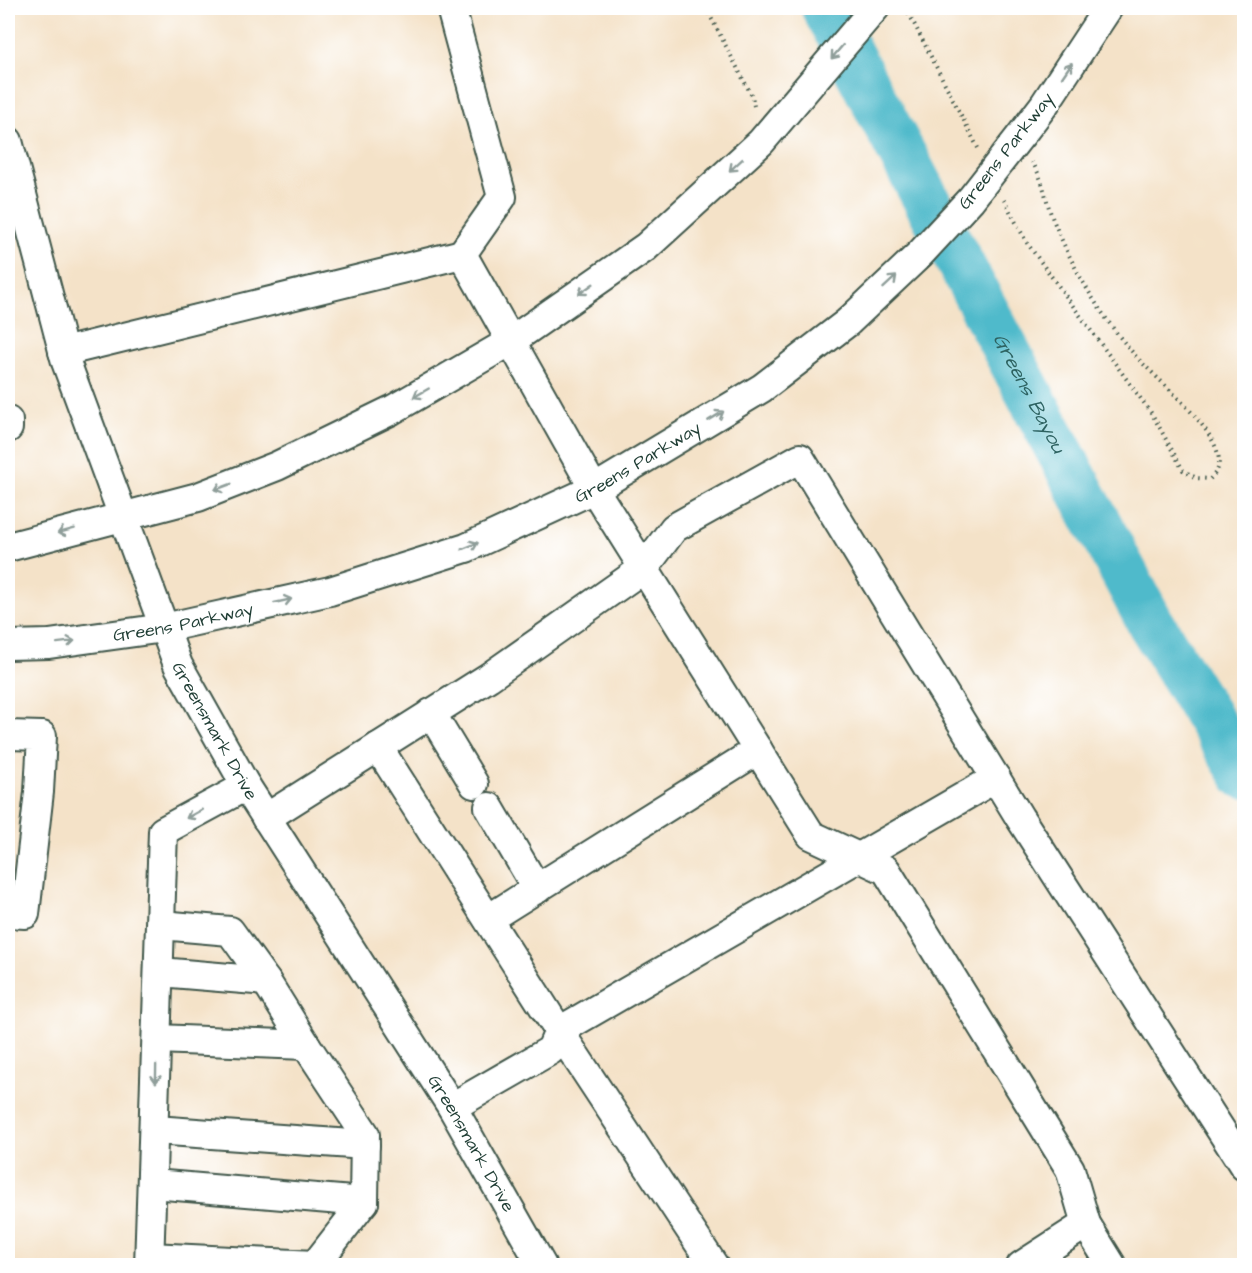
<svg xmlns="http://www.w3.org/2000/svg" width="1252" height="1273" font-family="'Architects Daughter',sans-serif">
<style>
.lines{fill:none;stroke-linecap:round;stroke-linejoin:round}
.river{stroke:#4fbacb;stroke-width:48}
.minor-casing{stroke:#3f564a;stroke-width:32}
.path{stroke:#3f564a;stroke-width:4;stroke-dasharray:1.5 4.5;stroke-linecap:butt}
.minor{stroke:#fff;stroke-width:28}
.minor-bridge-casing{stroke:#3f564a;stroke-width:32;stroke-linecap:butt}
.minor-bridge{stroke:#fff;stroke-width:28}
.oneway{stroke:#8f9e9a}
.labels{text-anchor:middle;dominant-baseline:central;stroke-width:5;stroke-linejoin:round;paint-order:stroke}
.street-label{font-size:18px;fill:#1f3d34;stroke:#fff}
.water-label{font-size:20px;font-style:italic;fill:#2d6261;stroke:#fff}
</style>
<rect width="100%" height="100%" fill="#fff"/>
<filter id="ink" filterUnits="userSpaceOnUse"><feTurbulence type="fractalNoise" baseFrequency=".0167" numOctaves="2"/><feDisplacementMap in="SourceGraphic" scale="12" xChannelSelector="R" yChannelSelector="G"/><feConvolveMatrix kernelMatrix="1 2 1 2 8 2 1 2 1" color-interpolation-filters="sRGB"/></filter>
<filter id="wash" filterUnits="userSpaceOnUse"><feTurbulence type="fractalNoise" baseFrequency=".008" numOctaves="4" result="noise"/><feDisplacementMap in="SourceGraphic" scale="24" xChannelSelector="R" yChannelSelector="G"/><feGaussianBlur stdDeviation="1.35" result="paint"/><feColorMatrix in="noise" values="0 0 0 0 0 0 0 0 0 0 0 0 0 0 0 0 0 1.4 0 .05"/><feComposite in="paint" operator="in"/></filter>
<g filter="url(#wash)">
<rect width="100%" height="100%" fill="#f4e2c8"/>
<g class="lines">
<!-- river -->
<path class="river" id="s1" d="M825 8 1150 622 1244 775"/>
</g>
</g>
<g filter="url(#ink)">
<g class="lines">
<defs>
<g id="minor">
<path d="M451 8 502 197 462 254 594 489 811 835 886 870 1070 1169 1086 1224"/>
<path d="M1021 135 1044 105 1108 8"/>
<path id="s2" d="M8 141 66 362 178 665 246 786 452 1107 542 1266"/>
<path d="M63 352 462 254"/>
<path d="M8 421V428"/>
<path d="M8 547 198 497 277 466 392 410 511 341 646 247 761 142 875 8"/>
<path id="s3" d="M8 645 49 644 164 628 330 591 466 548 594 489 762 388 848 322"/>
<path d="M431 713 474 784"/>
<path d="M8 735 42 736 39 792 25 914 8 913"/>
<path d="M378 747 559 1031 551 1050 452 1107"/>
<path d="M489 807 537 889"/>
<path d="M266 818 489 677 644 568 674 528 800 458 1020 818 1244 1166"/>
<path d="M488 919 758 750"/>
<path d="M160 972 266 981"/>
<path d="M157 1039 306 1045"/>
<path d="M155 1130 365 1145"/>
<path d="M153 1184 364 1202"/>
<path d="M150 1257 315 1265 364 1202 365 1134 306 1045 266 981 230 931 161 925"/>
<path d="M149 1266 163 831 246 786"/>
<path d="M714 1266 559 1031 996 778"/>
<path d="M1021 1266 1086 1224 1112 1266"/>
</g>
</defs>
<!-- minor casing -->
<use href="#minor" class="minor-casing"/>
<!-- path -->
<g class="path">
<path d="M706 8 752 96 754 106"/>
<path d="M906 8 978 148"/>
<path d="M1004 200 1027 243 1152 414 1183 470 1196 478 1210 479C1213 476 1217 471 1218 468 1228 435 1154 378 1134 354 1099 314 1074 270 1054 222 1045 201 1045 182 1032 162"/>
</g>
<!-- minor -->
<use href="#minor" class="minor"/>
<defs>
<path id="minor-bridge" d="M848 322 920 254 971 199 1021 135"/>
</defs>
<!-- minor-bridge casing -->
<use href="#minor-bridge" class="minor-bridge-casing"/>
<!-- minor-bridge -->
<use href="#minor-bridge" class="minor-bridge"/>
</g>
<!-- one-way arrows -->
<defs><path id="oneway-shaft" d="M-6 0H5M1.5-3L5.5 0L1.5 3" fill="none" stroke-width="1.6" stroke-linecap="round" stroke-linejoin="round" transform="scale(1.5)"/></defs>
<g class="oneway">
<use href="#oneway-shaft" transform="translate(837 52) rotate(130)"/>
<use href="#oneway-shaft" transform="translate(1067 70) rotate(-56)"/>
<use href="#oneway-shaft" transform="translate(736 165) rotate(138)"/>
<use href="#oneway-shaft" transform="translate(890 282) rotate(-43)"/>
<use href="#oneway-shaft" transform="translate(586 289) rotate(145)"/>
<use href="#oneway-shaft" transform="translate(421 393) rotate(150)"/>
<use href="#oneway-shaft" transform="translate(716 416) rotate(-31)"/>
<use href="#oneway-shaft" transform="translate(223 487) rotate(159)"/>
<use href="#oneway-shaft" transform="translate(66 531) rotate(165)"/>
<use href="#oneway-shaft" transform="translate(470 546) rotate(-22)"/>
<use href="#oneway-shaft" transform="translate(283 601) rotate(-13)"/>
<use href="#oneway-shaft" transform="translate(66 642) rotate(-7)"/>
<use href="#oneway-shaft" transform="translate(194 814) rotate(151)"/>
<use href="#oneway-shaft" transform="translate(156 1074) rotate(91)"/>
</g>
</g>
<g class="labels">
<!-- street labels -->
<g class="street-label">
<text transform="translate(1006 151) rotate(-52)">Greens Parkway</text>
<text stroke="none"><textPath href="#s3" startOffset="662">Greens Parkway</textPath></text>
<text stroke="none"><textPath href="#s3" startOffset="177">Greens Parkway</textPath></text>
<text stroke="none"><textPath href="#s2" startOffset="627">Greensmark Drive</textPath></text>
<text stroke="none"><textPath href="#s2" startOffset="1113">Greensmark Drive</textPath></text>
</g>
<!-- water labels -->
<g class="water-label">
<text stroke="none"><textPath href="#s1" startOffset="436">Greens Bayou</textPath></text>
</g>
</g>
<!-- margin -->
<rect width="1252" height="1273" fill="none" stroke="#fff" stroke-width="30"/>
</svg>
